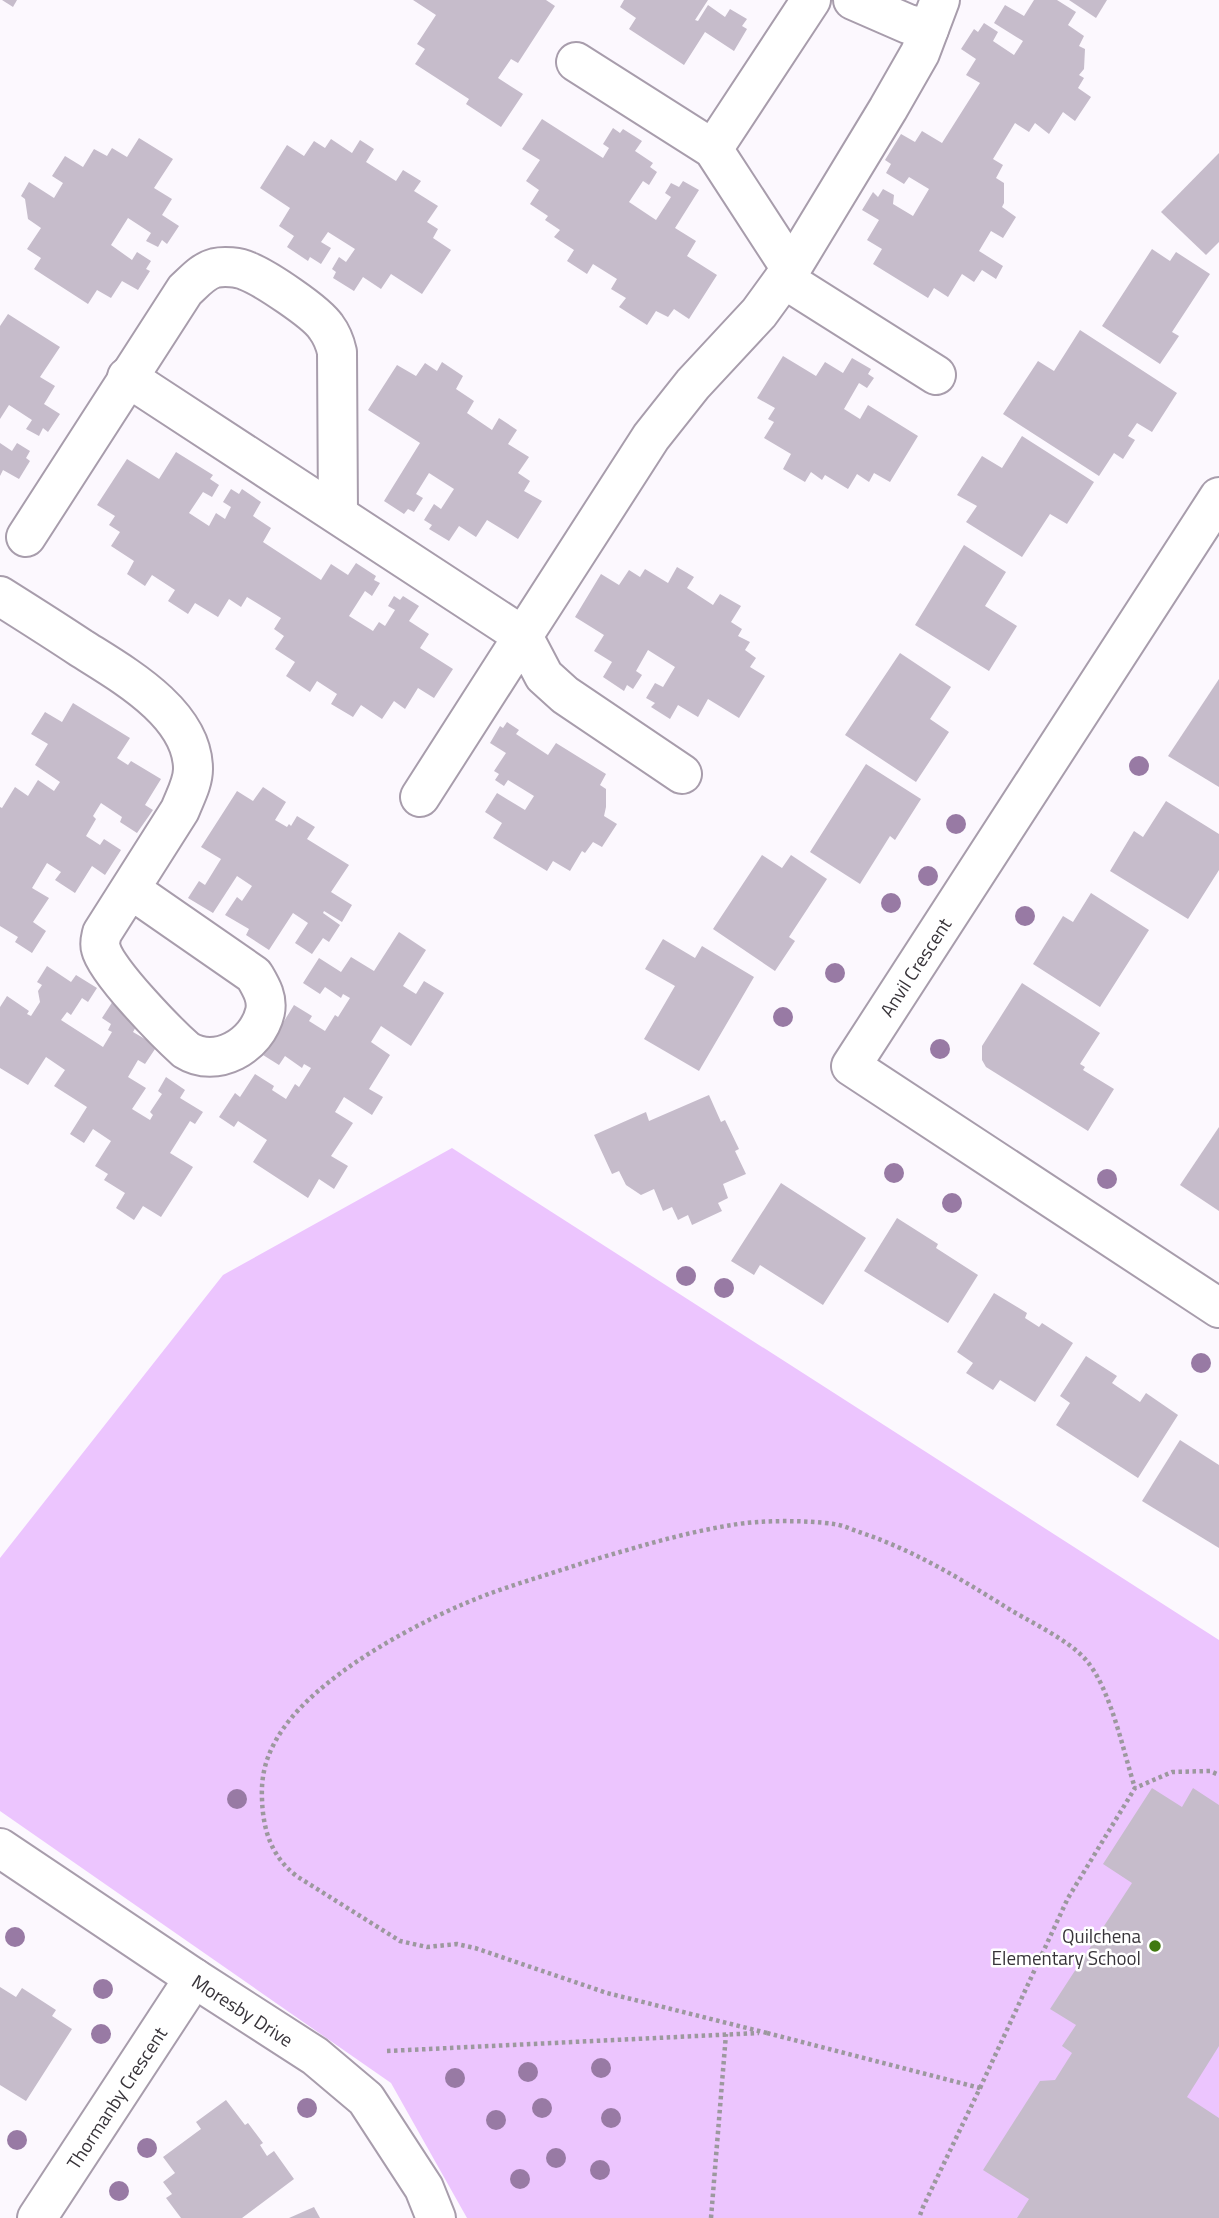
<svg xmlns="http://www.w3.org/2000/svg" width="1219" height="2218" font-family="'Titillium Web',sans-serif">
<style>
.green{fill:#ecc5fe}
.building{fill:#c6bccb}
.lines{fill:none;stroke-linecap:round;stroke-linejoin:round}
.minor-casing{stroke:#a89dac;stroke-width:42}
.path{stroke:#9c989e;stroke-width:4.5;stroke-dasharray:3.5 3.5;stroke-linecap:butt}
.minor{stroke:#fff;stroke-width:38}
.tree{fill:#987aa4}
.poi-dot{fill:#40790f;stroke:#fff;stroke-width:2.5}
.labels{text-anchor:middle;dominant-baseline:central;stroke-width:5;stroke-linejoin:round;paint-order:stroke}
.street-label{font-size:19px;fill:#38343a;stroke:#fff}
.poi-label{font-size:19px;fill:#38343a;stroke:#fff;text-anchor:end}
</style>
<rect width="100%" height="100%" fill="#fcf8fe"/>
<!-- green -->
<path class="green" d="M452 1148 1219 1640V2218H467L391 2083 0 1811V1558L223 1275Z"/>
<!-- building -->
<g class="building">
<path d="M2 0H17L13 7Z"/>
<path d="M413 0H546L555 6 518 63 511 59 498 78 523 94 501 127 466 104 469 99 415 64 425 49 417 44 436 15Z"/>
<path d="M624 0H708L695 20 698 21 708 5 725 17 730 9 747 19 742 26 747 29 734 51 705 32 684 65 629 29 636 18 620 7Z"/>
<path d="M1034 0H1057L1076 12 1068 25 1084 36 1079 46 1085 49 1084 69 1079 75 1084 78 1078 88 1091 97 1075 121 1063 112 1049 134 1035 123 1029 132 1015 123 993 159 1003 165 996 178 1004 183V203L1002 207 1016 217 1003 238 991 231 979 251 1003 266 996 279 982 270 974 282 962 274 948 297 934 288 928 298 873 264 882 249 867 240 879 220 862 210 873 192 878 197 883 189 894 195 893 204 913 216 929 189 909 177 904 184 886 173 891 164 885 160 901 134 915 142 922 131 942 143 980 83 966 75 976 59 961 49 974 29 978 32 984 23 998 32 993 41 1014 55 1023 41 994 23 1005 5 1024 16Z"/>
<path d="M1069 0H1107L1096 18Z"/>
<path d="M542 119 603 158 609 148 603 144 613 128 620 133 623 129 642 141 635 151 653 163 650 167 657 172 649 185 643 181 629 202 656 220 671 197 665 193 671 183 679 187 683 181 699 190 675 228 696 241 687 256 717 275 689 319 674 309 668 317 656 311 647 325 619 307 626 298 611 289 617 279 593 264 587 274 567 261 574 250 554 237 560 230 545 220 548 216 530 204 539 190 526 181 540 160 522 149Z"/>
<path d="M139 138 173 159 154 188 172 199 162 215 179 226 167 244 162 240 158 247 146 241 151 233 128 218 111 245 132 260 137 252 151 261 146 269 150 271 138 290 122 281 111 298 97 290 88 304 34 269 41 258 27 249 41 228 28 219 25 199 21 196 29 182 54 198 63 183 52 176 65 156 83 167 94 149 107 156 112 148 127 157Z"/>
<path d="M331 139 352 153 360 140 374 149 366 162 396 181 403 170 421 181 414 191 438 206 427 222 438 229 433 238 451 250 422 294 391 274 381 289 363 277 354 291 333 278 336 272 332 269 339 257 346 262 355 249 328 232 321 242 331 248 321 264 310 257 308 261 287 247 294 236 279 226 290 208 260 188 287 145 304 156 314 141 325 148Z"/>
<path d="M1219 153V242L1206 255 1161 212Z"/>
<path d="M1152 249 1170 261 1176 252 1210 274 1172 332 1179 336 1160 364 1102 326Z"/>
<path d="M8 314 60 347 40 377 55 386 44 404 60 414 48 432 43 428 39 436 26 429 32 420 9 405 0 419V326Z"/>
<path d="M1080 330 1177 393 1152 432 1137 423 1128 436 1135 440 1123 459 1114 453 1099 476 1003 414 1038 361 1054 371Z"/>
<path d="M783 356 816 376 825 362 843 373 852 358 871 369 868 374 874 378 867 388 859 383 844 409 860 419 868 405 918 436 890 482 874 473 869 482 857 474 848 489 825 475 822 480 811 472 805 482 783 469 791 454 764 438 774 422 768 419 775 408 757 398Z"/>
<path d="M442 362 463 376 456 389 474 401 467 413 492 430 499 418 517 430 508 444 529 457 518 473 530 481 524 491 542 501 518 539 487 520 476 537 459 526 449 541 429 529 432 525 424 520 434 504 441 509 454 489 429 473 416 494 423 498 414 512 408 509 404 514 384 501 420 443 368 410 397 365 416 376 425 363 437 371Z"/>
<path d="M1022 436 1094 482 1067 524 1050 514 1022 557 966 522 977 506 957 495 982 456 1002 468Z"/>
<path d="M0 443 12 451 17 443 30 451 26 458 30 461 19 479 3 470 0 476Z"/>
<path d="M176 452 213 475 210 479 219 485 212 497 203 492 189 513 209 526 216 513 225 519 231 507 223 502 231 489 239 494 242 489 261 502 253 516 271 528 263 542 321 580 331 564 348 575 356 563 376 576 374 580 380 583 372 596 365 591 349 616 373 631 379 622 385 626 395 610 388 606 394 596 400 600 403 596 419 606 409 621 429 634 420 648 453 669 434 698 418 688 405 709 394 701 382 719 361 705 353 717 331 704 337 694 317 681 310 692 286 676 295 662 275 649 284 636 274 629 281 618 247 597 241 607 229 599 218 617 195 603 188 614 168 601 175 590 152 575 145 586 127 574 134 561 111 546 120 532 109 525 115 516 97 505 127 459 159 479Z"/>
<path d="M964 545 1006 572 985 606 1017 626 989 671 915 625Z"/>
<path d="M677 567 694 577 687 588 713 605 720 594 741 606 731 622 742 629 738 636 750 642 745 650 756 658 750 667 765 676 739 718 708 699 698 717 678 705 670 719 651 707 655 703 646 698 655 683 663 687 675 667 648 650 636 671 642 675 633 689 627 685 624 691 603 677 612 662 594 651 604 635 575 617 601 574 619 585 629 570 640 577 645 569 668 583Z"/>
<path d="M900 653 951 687 930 719 949 732 916 782 845 735Z"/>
<path d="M1219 679V787L1168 756Z"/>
<path d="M73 703 130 738 117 758 128 765 131 761 161 779 145 805 153 810 137 833 120 822 122 817 101 803 93 816 96 819 86 836 100 845 104 839 121 850 105 875 92 866 75 893 55 880 61 872 47 863 32 888 49 898 33 922 46 931 32 953 15 942 18 937 0 926V807L2 808 15 787 28 796 38 780 54 791 60 782 35 765 48 744 31 734 45 712 62 722Z"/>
<path d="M507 722 519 730 516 734 548 755 556 743 606 774 600 785 606 789V807L604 816 617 824 602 847 593 842 585 853 582 851 570 871 553 861 547 871 493 838 502 823 485 812 497 793 525 810 534 796 508 780 504 786 495 780 499 774 494 771 506 753 490 743 500 726 503 728Z"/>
<path d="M866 764 921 799 895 840 890 836 860 884 810 852Z"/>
<path d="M263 787 286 802 275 820 287 827 289 824 291 826 297 816 315 827 307 839 349 865 331 892 352 905 342 922 324 911 323 913 340 925 329 942 323 938 312 954 295 943 308 923 293 913 269 950 246 935 249 929 225 915 237 897 242 901 252 886 237 876 213 913 188 898 199 881 205 885 221 859 201 847 237 791 253 801Z"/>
<path d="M1166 801 1219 834V870L1188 919 1110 871 1134 831 1143 837Z"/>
<path d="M762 855 782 868 791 855 827 879 789 937 795 941 775 971 713 929Z"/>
<path d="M1091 893 1149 930 1100 1007 1033 964 1063 916 1073 922Z"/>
<path d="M399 932 426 950 403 986 416 994 424 981 444 993 411 1046 381 1026 371 1042 390 1055 369 1089 383 1097 372 1115 344 1097 335 1112 353 1123 331 1156 348 1166 334 1189 319 1179 308 1198 253 1162 267 1140 238 1121 234 1127 219 1117 235 1093 240 1097 255 1074 274 1086 272 1090 286 1099 295 1084 299 1087 311 1068 304 1064 302 1068 285 1056 279 1065 263 1055 294 1005 312 1016 309 1021 325 1031 335 1015 338 1017 350 998 343 994 341 998 325 987 320 994 303 983 319 958 341 972 351 957 374 971Z"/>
<path d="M663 939 695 958 702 946 754 977 699 1071 644 1039 675 986 645 969Z"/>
<path d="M47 966 71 982 76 975 97 988 88 1002 82 998 71 1015 67 1012 61 1020 103 1047 112 1032 108 1030 111 1024 102 1018 113 1001 141 1018 133 1032 157 1046 145 1064 138 1060 128 1077 146 1088 132 1109 150 1120 153 1115 150 1112 162 1094 158 1091 166 1077 185 1090 180 1098 203 1112 195 1124 190 1121 170 1153 193 1167 161 1217 143 1206 134 1220 116 1208 125 1193 104 1180 108 1174 95 1166 111 1141 93 1129 84 1143 70 1134 87 1107 54 1086 65 1070 46 1057 28 1085 0 1068V1007L7 996 29 1011 27 1014 31 1016 40 1002 38 991 42 985 37 982Z"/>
<path d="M1022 983 1100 1033 1080 1064 1085 1067 1083 1070 1114 1089 1088 1131 986 1067 982 1060V1046Z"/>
<path d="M709 1095 721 1122 725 1120 739 1149 735 1151 746 1174 723 1184 728 1198 718 1203 722 1211 692 1225 688 1215 678 1220 672 1207 663 1211 654 1189 641 1195 626 1185 619 1171 612 1174 594 1135 646 1112 649 1121Z"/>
<path d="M1219 1127V1211L1180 1185Z"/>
<path d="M781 1183 866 1238 823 1305 760 1265 754 1275 731 1261Z"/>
<path d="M897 1218 938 1244 936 1248 978 1275 948 1323 864 1271Z"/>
<path d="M994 1293 1027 1313 1025 1318 1039 1327 1042 1323 1073 1343 1035 1402 1000 1380 993 1390 966 1373 973 1363 957 1352Z"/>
<path d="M1086 1356 1117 1376 1112 1383 1140 1402 1146 1393 1178 1415 1138 1478 1056 1425 1070 1403 1060 1396Z"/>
<path d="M1180 1440 1219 1465V1548L1142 1501Z"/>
<path d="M1152 1788 1182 1807 1193 1788 1219 1805V2046L1187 2097 1219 2118V2218H1017L1029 2199 983 2170 1040 2081 1055 2080 1072 2053 1062 2046 1076 2025 1050 2009 1132 1883 1103 1864Z"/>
<path d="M0 1987 16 1997 22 1988 56 2010 52 2016 72 2029 26 2101 0 2085Z"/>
<path d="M226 2100 245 2125 248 2123 263 2143 260 2145 267 2156 274 2151 294 2179 242 2218H181L166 2198 172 2194 163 2182 175 2173 163 2157 201 2129 196 2122Z"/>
<path d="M314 2207 320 2218H289Z"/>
</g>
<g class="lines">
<defs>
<g id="minor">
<path d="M853 0 908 24 929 29"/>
<path d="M576 62 713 149 791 269"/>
<path d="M713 149 811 0"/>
<path d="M784 279 936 375"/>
<path d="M127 377 523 636 651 437 693 384 759 313 791 269 888 109 920 53 940 0"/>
<path d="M1219 497 851 1066 1219 1308"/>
<path d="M26 537 185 290C194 282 203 271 215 268 224 266 239 267 247 271 265 278 316 312 326 327 332 335 335 343 337 352L338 514"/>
<path d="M0 596C27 613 54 630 81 648 122 674 193 713 193 769 193 783 185 797 180 810L102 933C101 938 99 943 101 949 106 971 167 1033 186 1050 216 1069 257 1046 265 1012 268 998 261 987 254 975L130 889"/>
<path d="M420 797 523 636 544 676 565 695 682 774"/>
<path id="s1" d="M0 1848 194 1978 315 2056 366 2099 424 2188 436 2218"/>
<path id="s2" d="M37 2218 194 1978"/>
</g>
</defs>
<!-- minor casing -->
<use href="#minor" class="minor-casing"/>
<!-- path -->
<g class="path">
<path d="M767 2033 607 1993 475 1948 457 1944 427 1947 400 1941 298 1877C272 1858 263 1831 262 1799 261 1778 265 1760 275 1742 309 1677 427 1616 494 1592 525 1581 556 1572 586 1562 634 1548 682 1533 732 1525 759 1520 806 1520 834 1524 843 1525 853 1530 862 1533 912 1550 956 1576 1001 1604 1025 1620 1067 1638 1086 1660 1111 1689 1123 1751 1135 1788"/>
<path d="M767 2033 980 2088 923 2207 919 2218"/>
<path d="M387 2051 759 2033"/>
<path d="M980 2088 1068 1898 1135 1788 1172 1772 1210 1771 1219 1775"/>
<path d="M711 2218 726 2034"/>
</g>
<!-- minor -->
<use href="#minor" class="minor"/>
</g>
<!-- trees -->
<g class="tree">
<circle cx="1139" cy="766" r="10"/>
<circle cx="956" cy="824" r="10"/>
<circle cx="928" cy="876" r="10"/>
<circle cx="891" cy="903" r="10"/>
<circle cx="1025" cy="916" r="10"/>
<circle cx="835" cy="973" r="10"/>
<circle cx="783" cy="1017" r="10"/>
<circle cx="940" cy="1049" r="10"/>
<circle cx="894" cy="1173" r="10"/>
<circle cx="1107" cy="1179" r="10"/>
<circle cx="952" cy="1203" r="10"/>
<circle cx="686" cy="1276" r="10"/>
<circle cx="724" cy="1288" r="10"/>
<circle cx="1201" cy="1363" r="10"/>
<circle cx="237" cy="1799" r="10"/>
<circle cx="15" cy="1937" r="10"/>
<circle cx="103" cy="1989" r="10"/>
<circle cx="101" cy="2034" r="10"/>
<circle cx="601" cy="2068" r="10"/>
<circle cx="528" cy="2072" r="10"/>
<circle cx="455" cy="2078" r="10"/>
<circle cx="307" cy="2108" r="10"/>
<circle cx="542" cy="2108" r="10"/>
<circle cx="611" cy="2118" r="10"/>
<circle cx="496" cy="2120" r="10"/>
<circle cx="17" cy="2140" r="10"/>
<circle cx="147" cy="2148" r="10"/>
<circle cx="556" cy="2158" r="10"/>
<circle cx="600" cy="2170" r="10"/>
<circle cx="520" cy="2179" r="10"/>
<circle cx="119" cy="2191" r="10"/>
</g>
<!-- markers -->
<circle class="poi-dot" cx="1155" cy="1946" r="7"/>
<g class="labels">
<!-- street labels -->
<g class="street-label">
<text transform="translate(915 967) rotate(-57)">Anvil Crescent</text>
<text stroke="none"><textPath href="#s1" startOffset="292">Moresby Drive</textPath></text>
<text stroke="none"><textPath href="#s2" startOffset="144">Thormanby Crescent</textPath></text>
</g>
<!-- poi labels -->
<g class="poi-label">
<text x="1141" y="1935">Quilchena<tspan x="1141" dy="22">Elementary School</tspan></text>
</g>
</g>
</svg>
